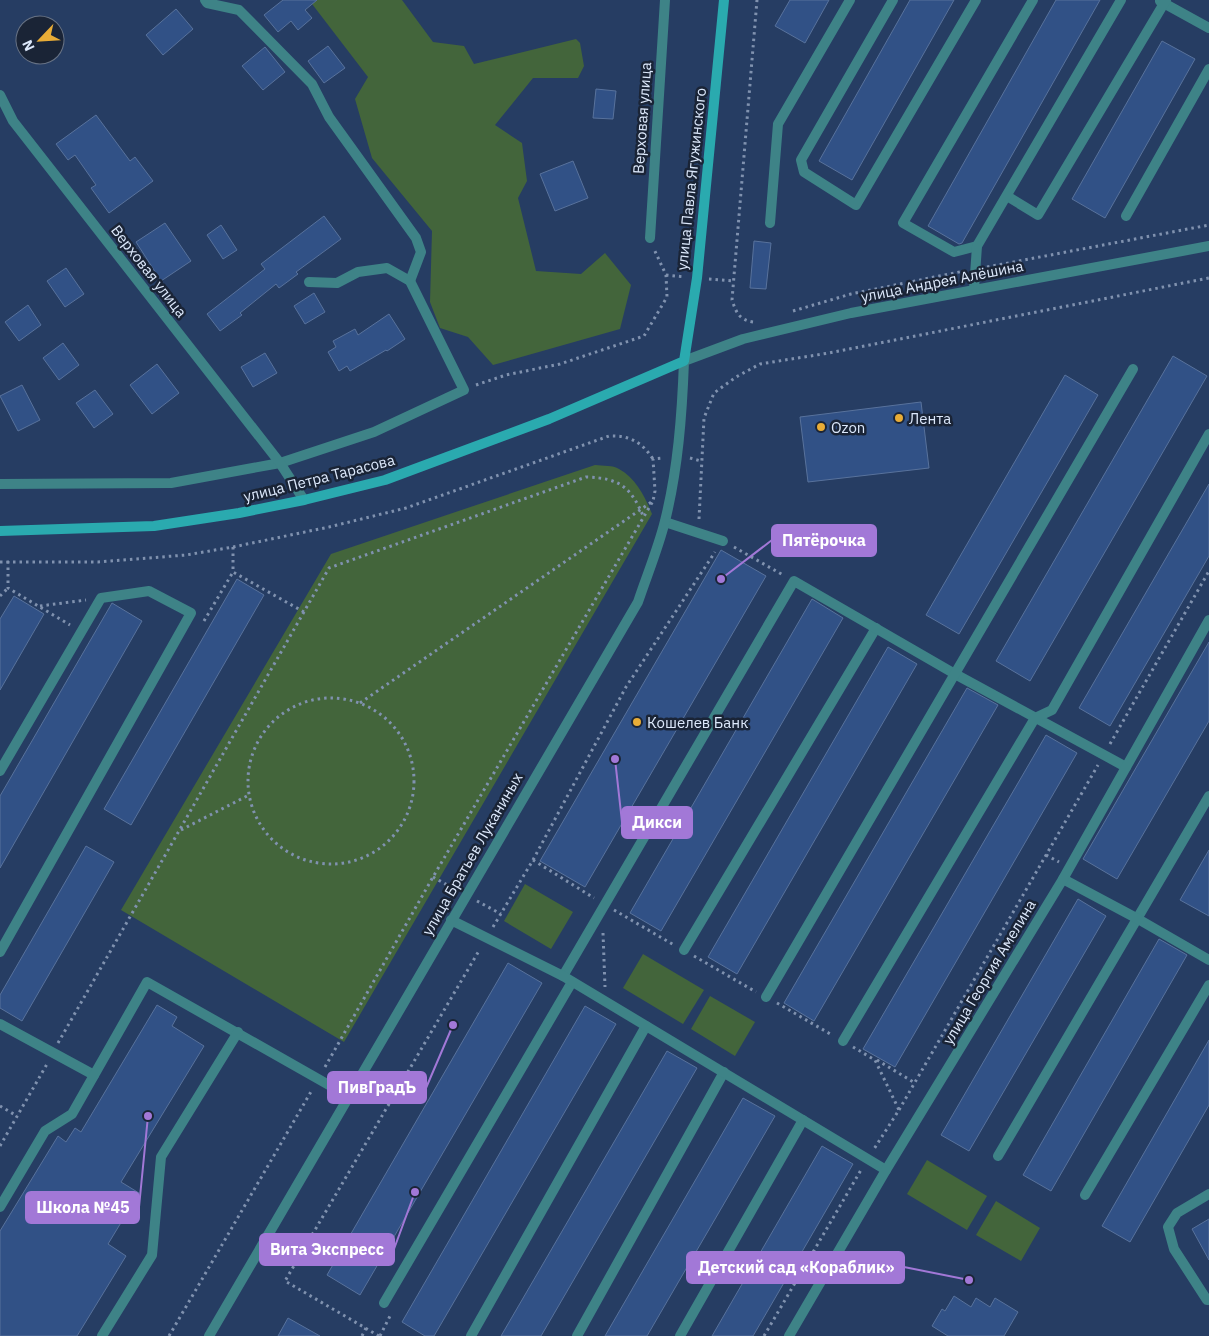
<svg xmlns="http://www.w3.org/2000/svg" width="1209" height="1336" font-family="'IBM Plex Sans',sans-serif">
<style>
.green{fill:#43653b}
.building{fill:#315186;stroke:#58729c}
.lines{fill:none;stroke-linecap:round;stroke-linejoin:round}
.path{stroke:#8092af;stroke-width:3;stroke-dasharray:2.5 4;stroke-linecap:butt}
.lane{stroke:#3e8387;stroke-width:10}
.street{stroke:#3e8387;stroke-width:10}
.secondary{stroke:#2aaaaf;stroke-width:10}
.poi-dot{fill:#e8ac37;stroke:#1a2436;stroke-width:2}
.labels{text-anchor:middle;dominant-baseline:central;stroke-width:5;stroke-linejoin:round;paint-order:stroke}
.street-label{font-size:15px;fill:#dde9fc;stroke:#1a2436}
.poi-label{font-size:15px;fill:#dde9fc;stroke:#1a2436;text-anchor:start}
.leader{fill:none;stroke:#a278d7;stroke-width:2}
.callout-dot{fill:#a278d7;stroke:#1a2436;stroke-width:2}
.callout{fill:#a278d7;stroke:#a278d7;stroke-width:2}
.callout-label{font-size:16px;text-anchor:middle;font-weight:bold;fill:#fff}
</style>
<rect width="100%" height="100%" fill="#263d63"/>
<!-- green -->
<g class="green">
<path d="M309 0H402L433 42 464 46 474 64 576 39 580 43 584 66 578 78H533L495 125 522 143 527 181 518 198 536 271 581 274 605 253 631 285 620 329 493 365 468 337 440 328 430 302 432 231 372 158 355 99 368 77Z"/>
<path d="M595 465C603 466 613 465 619 469 636 478 645 497 652 514L344 1042 121 910 331 554Z"/>
<path d="M525 884 573 912 551 949 504 921Z"/>
<path d="M643 954 704 990 683 1024 623 988Z"/>
<path d="M710 996 755 1022 735 1056 691 1029Z"/>
<path d="M927 1160 987 1196 967 1230 907 1194Z"/>
<path d="M996 1201 1040 1228 1021 1261 976 1235Z"/>
</g>
<!-- building -->
<g class="building">
<path d="M283 0H317L305 10 312 18 298 30 291 21 278 32 264 15Z"/>
<path d="M790 0H829L805 43 775 26Z"/>
<path d="M910 0H954L852 180 819 161Z"/>
<path d="M1056 0H1100L962 243 959 244 928 226Z"/>
<path d="M176 9 193 29 163 55 146 35Z"/>
<path d="M1162 41 1195 59 1105 218 1072 199Z"/>
<path d="M328 46 345 68 324 83 308 61Z"/>
<path d="M265 47 285 72 263 90 242 66Z"/>
<path d="M596 89 616 91 613 119 593 118Z"/>
<path d="M96 115 130 161 135 157 153 181 109 213 91 188 96 185 75 155 68 160 56 144Z"/>
<path d="M573 161 588 198 555 211 540 174Z"/>
<path d="M324 216 341 239 296 272 298 274 279 288 276 284 240 313 242 315 220 331 207 314 265 269 261 264Z"/>
<path d="M165 223 191 261 161 281 136 242Z"/>
<path d="M221 225 237 250 223 259 207 235Z"/>
<path d="M754 241 771 243 766 289 750 288Z"/>
<path d="M66 268 84 294 65 307 47 281Z"/>
<path d="M314 293 325 312 305 324 294 306Z"/>
<path d="M28 305 41 325 19 341 5 322Z"/>
<path d="M389 314 405 339 387 351 386 350 350 371 347 366 339 371 328 352 336 347 333 341 355 329 358 335Z"/>
<path d="M63 343 79 365 59 380 43 358Z"/>
<path d="M265 353 277 373 253 387 241 367Z"/>
<path d="M1173 356 1207 376 1030 681 996 661Z"/>
<path d="M157 364 179 393 152 414 130 385Z"/>
<path d="M1065 375 1098 395 959 634 926 615Z"/>
<path d="M22 385 40 420 18 431 0 396Z"/>
<path d="M95 390 113 414 94 428 76 403Z"/>
<path d="M921 402 929 468 808 482 800 417Z"/>
<path d="M1209 484V556L1110 726 1079 708Z"/>
<path d="M721 550 766 576 585 887 540 861Z"/>
<path d="M237 579 264 595 131 825 104 809Z"/>
<path d="M14 596 44 614 0 690V619Z"/>
<path d="M812 599 843 618 661 931 630 913Z"/>
<path d="M112 603 142 621 0 868V796Z"/>
<path d="M1209 642V721L1117 879 1083 859Z"/>
<path d="M888 647 917 664 737 974 708 957Z"/>
<path d="M967 688 998 705 814 1021 784 1003Z"/>
<path d="M1046 735 1077 753 895 1067 863 1049Z"/>
<path d="M86 846 114 862 22 1021 0 1008V995Z"/>
<path d="M1209 850V916L1180 900Z"/>
<path d="M1078 899 1106 916 969 1151 941 1135Z"/>
<path d="M1159 939 1187 955 1051 1191 1023 1175Z"/>
<path d="M508 963 542 983 360 1295 327 1275Z"/>
<path d="M157 1005 177 1017 172 1026 204 1046 121 1182 139 1193 108 1244 126 1256 77 1336H0V1231L58 1136 66 1142 75 1128 81 1132Z"/>
<path d="M585 1006 616 1024 434 1336H425L402 1322Z"/>
<path d="M1209 1040V1105L1130 1242 1102 1226Z"/>
<path d="M667 1051 697 1068 541 1336H501Z"/>
<path d="M743 1098 775 1116 647 1336H605Z"/>
<path d="M822 1146 853 1164 753 1336H712Z"/>
<path d="M1209 1219V1260L1192 1229Z"/>
<path d="M954 1296 971 1307 976 1298 990 1307 995 1298 1018 1312 1004 1336H948L932 1326 942 1309 945 1311Z"/>
<path d="M288 1318 320 1336H278Z"/>
</g>
<g class="lines">
<!-- path -->
<g class="path">
<path d="M987 267 1209 225"/>
<path d="M666 275 685 277"/>
<path d="M709 279 733 281"/>
<path d="M793 311 851 294 964 271"/>
<path d="M753 322C739 320 736 312 732 300L757 0"/>
<path d="M476 385 506 375 560 364 644 336 667 297 666 275 654 249"/>
<path d="M690 458 701 461"/>
<path d="M699 519 704 418 714 393 736 377 760 364 829 353 1209 278"/>
<path d="M233 547V572L304 612"/>
<path d="M734 547 783 575"/>
<path d="M8 561V588L70 625"/>
<path d="M0 562H98L186 555 233 547 329 527 406 508 609 436C629 435 642 442 653 459"/>
<path d="M0 596 8 588"/>
<path d="M40 606 86 600"/>
<path d="M204 621 233 572"/>
<circle cx="331" cy="781" r="83"/>
<path d="M360 703 653 501 655 491 653 459 664 458"/>
<path d="M1110 744 1209 571"/>
<path d="M181 830 249 795"/>
<path d="M1046 855 1059 862"/>
<path d="M533 860 594 898"/>
<path d="M433 877 456 890"/>
<path d="M477 901 501 914"/>
<path d="M614 910 674 945"/>
<path d="M493 927 533 860 626 687 715 552"/>
<path d="M603 933 605 987"/>
<path d="M694 956 756 992"/>
<path d="M777 1003 832 1035"/>
<path d="M58 1043 329 568 586 477C620 478 631 487 644 518"/>
<path d="M853 1047 875 1060 899 1110 874 1149"/>
<path d="M877 1060 915 1083"/>
<path d="M325 1067 433 877 653 501"/>
<path d="M0 1106 17 1116"/>
<path d="M899 1110 1098 765"/>
<path d="M0 1146 47 1064"/>
<path d="M169 1336 312 1090"/>
<path d="M362 1336 366 1328"/>
<path d="M379 1336 285 1281 480 949"/>
<path d="M380 1336 391 1314"/>
<path d="M764 1336 861 1170"/>
</g>
<!-- lane -->
<g class="lane">
<path d="M205 0 207 3 239 10 312 84 329 117 416 238 421 252 410 281"/>
<path d="M893 0 801 160 804 172 856 205 976 0"/>
<path d="M1160 1 1209 28"/>
<path d="M1007 196 1038 215 1166 0"/>
<path d="M1126 216 1209 69"/>
<path d="M770 223 778 124 850 0"/>
<path d="M977 246 954 252 903 223 1033 0"/>
<path d="M974 289 977 246 1121 0"/>
<path d="M0 484 171 483 280 463 374 432 464 390 410 281 387 268 358 272 337 283 309 282"/>
<path d="M665 522 723 541"/>
<path d="M0 771 101 598 149 591 191 613 0 952"/>
<path d="M684 950 876 628"/>
<path d="M563 976 794 581 955 674 1126 767"/>
<path d="M766 997 1133 369"/>
<path d="M0 1024 94 1075"/>
<path d="M843 1041 1035 718 1052 710 1209 434"/>
<path d="M998 1156 1209 796"/>
<path d="M1209 1194 1177 1213 1168 1227 1174 1249 1207 1300H1209"/>
<path d="M1085 1195 1209 985"/>
<path d="M0 1207 45 1131 72 1114 147 982 350 1097"/>
<path d="M384 1303 572 982"/>
<path d="M102 1336 152 1255 161 1157 238 1032"/>
<path d="M471 1336 646 1026"/>
<path d="M577 1336 724 1072"/>
<path d="M680 1336 803 1120"/>
</g>
<!-- street -->
<g class="street">
<path d="M0 95 13 121 280 463 304 500"/>
<path d="M650 238 665 0"/>
<path d="M1063 879 1138 919 1209 960"/>
<path d="M451 920 563 976 886 1170"/>
<path d="M209 1336 638 602C647 575 658 549 665 521 678 469 682 415 684 361L743 339 851 313 1209 246"/>
<path d="M789 1336 886 1170 1063 879 1209 620"/>
</g>
<!-- secondary -->
<path class="secondary" d="M0 531 154 526 239 513 304 500 385 480 549 419 684 361 697 278 724 0"/>
</g>
<!-- markers -->
<g class="poi-dot">
<circle cx="899" cy="418" r="5"/>
<circle cx="821" cy="427" r="5"/>
<circle cx="637" cy="722" r="5"/>
</g>
<g class="labels">
<!-- street labels -->
<g class="street-label">
<text transform="translate(642 118) rotate(-86)">Верховая улица</text>
<text transform="translate(691 179) rotate(-84)">улица Павла Ягужинского</text>
<text transform="translate(149 271) rotate(52)">Верховая улица</text>
<text transform="translate(942 281) rotate(-11)">улица Андрея Алёшина</text>
<text transform="translate(319 478) rotate(-14)">улица Петра Тарасова</text>
<text transform="translate(472 854) rotate(-60)">улица Братьев Луканиных</text>
<text transform="translate(989 972) rotate(-59)">улица Георгия Амелина</text>
</g>
<!-- poi labels -->
<g class="poi-label">
<text x="909" y="418">Лента</text>
<text x="831" y="427">Ozon</text>
<text x="647" y="722">Кошелев Банк</text>
</g>
</g>
<!-- callouts -->
<path class="leader" d="M721 579L772 540M615 759L622 822M453 1025L426 1088M148 1116L139 1207M415 1192L394 1249M969 1280L904 1267"/>
<g class="callout-dot">
<circle cx="721" cy="579" r="5"/>
<circle cx="615" cy="759" r="5"/>
<circle cx="453" cy="1025" r="5"/>
<circle cx="148" cy="1116" r="5"/>
<circle cx="415" cy="1192" r="5"/>
<circle cx="969" cy="1280" r="5"/>
</g>
<g class="callout">
<rect x="772" y="525" width="104" height="31" rx="5"/>
<rect x="622" y="807" width="70" height="31" rx="5"/>
<rect x="328" y="1072" width="98" height="31" rx="5"/>
<rect x="26" y="1192" width="113" height="31" rx="5"/>
<rect x="260" y="1234" width="134" height="31" rx="5"/>
<rect x="687" y="1252" width="217" height="31" rx="5"/>
</g>
<g class="callout-label">
<text x="824" y="546">Пятёрочка</text>
<text x="657" y="828">Дикси</text>
<text x="377" y="1093">ПивГрадЪ</text>
<text x="83" y="1213">Школа №45</text>
<text x="327" y="1255">Вита Экспресс</text>
<text x="796" y="1273">Детский сад «Кораблик»</text>
</g>
<!-- north arrow -->
<g transform="translate(40 40) rotate(245)"><circle r="24" fill="#1a2436" stroke="#687385"/>
<path d="M0-4L9 19L0 12L-9 19Z" fill="#e8ac37"/>
<text y="-8" font-size="14" font-weight="bold" text-anchor="middle" fill="#dde9fc">N</text>
</g>
</svg>
